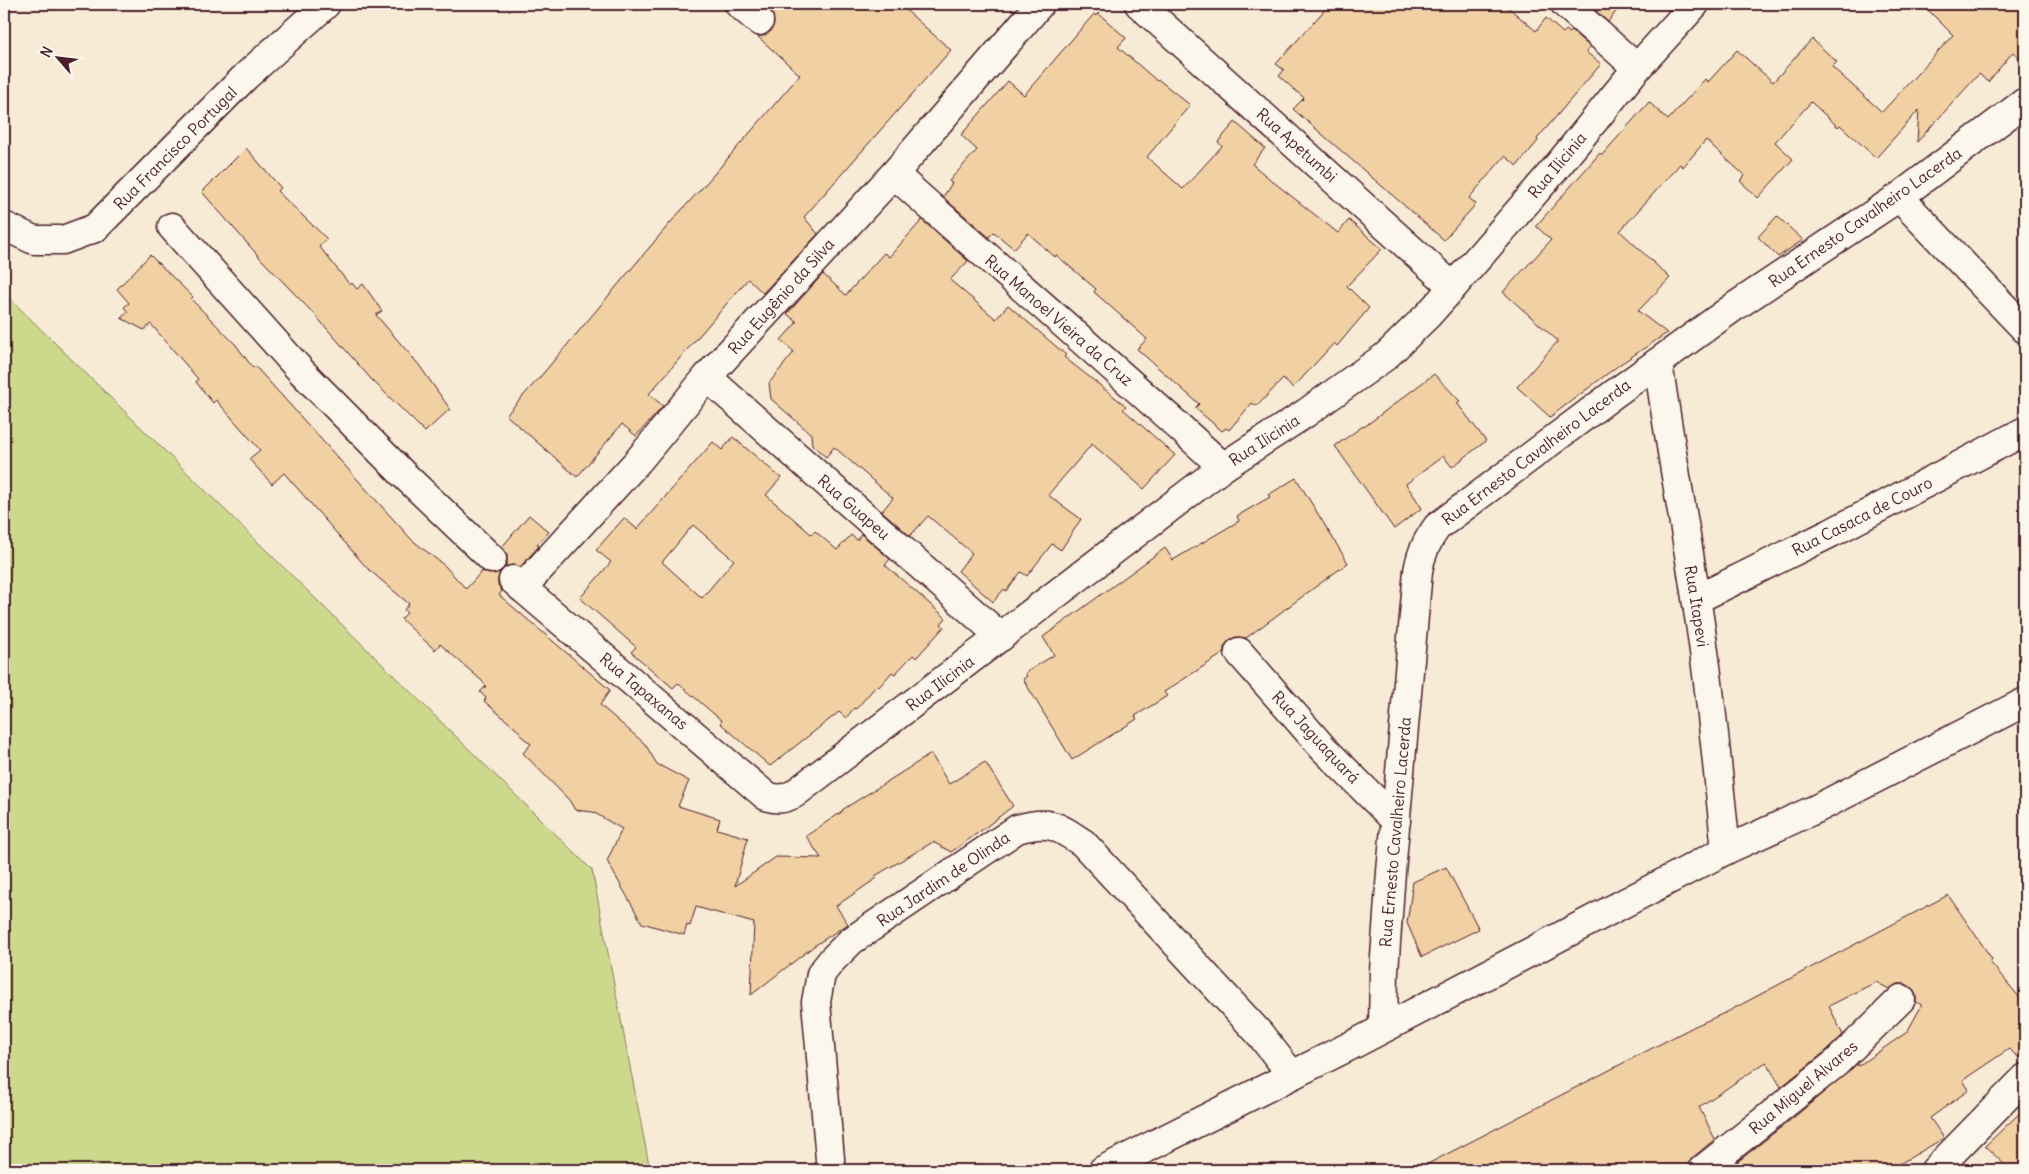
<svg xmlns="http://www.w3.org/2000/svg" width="2029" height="1174" font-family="Delius,sans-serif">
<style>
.green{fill:#ccd98d;stroke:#8b7c5c}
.building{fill:#f1d0a3;stroke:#4a1f2b;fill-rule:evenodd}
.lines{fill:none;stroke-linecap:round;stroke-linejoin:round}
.minor-casing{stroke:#4a1f2b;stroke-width:31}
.minor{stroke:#fbf7ec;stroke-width:28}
.labels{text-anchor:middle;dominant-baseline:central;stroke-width:4;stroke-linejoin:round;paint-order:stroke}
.street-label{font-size:16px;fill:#4a1f2b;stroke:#fbf7ec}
</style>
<rect width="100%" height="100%" fill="#f8ebd6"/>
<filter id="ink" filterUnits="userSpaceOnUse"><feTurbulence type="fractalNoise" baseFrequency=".02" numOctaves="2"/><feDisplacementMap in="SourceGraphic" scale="10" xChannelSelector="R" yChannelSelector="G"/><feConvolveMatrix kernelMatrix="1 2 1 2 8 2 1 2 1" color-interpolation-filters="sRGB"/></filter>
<g filter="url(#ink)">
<!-- green -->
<path class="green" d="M4 293 592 870 650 1170H4Z"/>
<!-- building -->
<g class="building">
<path d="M770 4H899L951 50 804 217 818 234 763 293 748 279 649 394 663 406 659 411 636 436 622 424 577 477 506 415 540 377 676 216 702 188 800 75 757 36H764L771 31 774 24 773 15 767 7Z"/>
<path d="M1330 4H1504L1536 31 1546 18 1563 33 1566 30 1570 33 1572 31 1590 47 1586 52 1601 64 1537 139 1538 141 1517 166 1505 156 1469 198 1476 204 1444 240 1293 109 1304 98 1279 76 1284 70 1276 64Z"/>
<path d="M1604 4H1622L1608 22 1596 11Z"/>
<path d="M1922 4H2025V63L2013 52 1988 82 1979 74 1917 142 1919 110 1876 158 1840 125 1838 127 1811 102 1775 142 1793 159 1758 198 1740 181 1745 176 1706 140 1683 167 1680 164 1620 231 1670 278 1638 311 1667 333 1619 365 1550 417 1517 387 1558 341 1503 292 1551 240 1536 226 1600 153 1602 155 1649 102 1668 120 1705 79 1708 82 1737 50 1773 82 1812 39 1837 62 1832 67 1882 112 1953 35Z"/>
<path d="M1098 13 1126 38 1118 47 1157 81 1159 80 1190 105 1147 157 1183 189 1222 146 1218 142 1235 122 1265 148 1252 164 1271 180 1338 233 1349 220 1382 249 1347 286 1369 308 1337 346 1334 343 1293 388 1283 379 1257 406 1252 403 1229 430 1226 428 1222 431 1195 408 1199 404 1137 349 1147 339 1094 292 1096 289 1056 255 1055 257 1028 233 1014 249 994 232 989 237 943 197 952 183 949 181 977 150 961 135 1008 81 1024 95 1094 14 1096 16Z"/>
<path d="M246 148 281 188 277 191 327 239 319 246 350 285 352 283 357 289 363 284 382 311 376 315 419 365 450 409 425 432 371 379 314 314 261 259 202 192Z"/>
<path d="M1777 216 1803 240 1778 257 1758 237Z"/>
<path d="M922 220 968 261 950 280 996 319 1008 305 1066 355 1064 357 1126 406 1123 409 1175 455 1144 489 1092 444 1048 495 1081 519 1061 550 1052 544 1027 576 1021 572 1006 591 1004 589 993 602 958 571 972 553 928 516 910 536 882 511 893 498 834 447 826 457 812 445 811 434 771 399 769 383 794 352 781 340 797 322 787 314 823 274 846 295 884 253 889 257Z"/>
<path d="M150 255 193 297 191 299 236 345 253 368 255 366 412 540 445 566 466 589 482 571 489 574 500 572 498 578V585L502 591 499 595 610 690 600 705 645 744 657 764 689 781 678 806 720 819 717 829 748 838 735 886 776 857 821 858 806 836 843 811 842 810 931 754 949 784 985 762 1013 806 982 830 951 852 933 842 875 876 877 878 836 906 848 924 814 946 751 995 754 923 696 907 690 926 687 925 684 935 642 923 607 861 622 829 593 812 575 810 569 800 523 753 531 744 520 735 521 733 484 701 486 698 480 692 486 686 482 681 440 644 435 650 401 619 407 613 404 610 409 604 367 568 284 473 272 484 249 459 260 450 216 400 213 403 196 382 198 379 151 324 144 330 121 318 128 312 124 307 129 303 117 289Z"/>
<path d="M1434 374 1460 401 1457 403 1486 441 1452 467 1443 456 1406 484 1422 508 1394 529 1335 446 1363 426 1364 427Z"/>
<path d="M733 437 781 478 766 495 811 534 815 531 837 550 851 535 857 540 861 534 890 559 885 565 946 618 941 624 944 627 916 658 913 655 895 674 892 672 879 687 877 685 856 709 854 708 846 718 839 712 770 766 720 723 722 721 678 683 673 688 631 652 636 647 580 598 611 562 596 550 624 518 637 529 713 442 722 450ZM693 525 734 560 702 598 662 562Z"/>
<path d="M1296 478 1348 563 1246 638 1236 637 1229 640 1224 647V653L1164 692 1167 696 1135 716 1137 719 1072 760 1023 679 1027 676 1025 673 1054 655 1043 637 1165 548 1173 560 1239 521 1237 516 1270 497 1268 495Z"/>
<path d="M529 515 549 532 537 545 539 546 520 567 515 565 505 567 507 562V555L502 547Z"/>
<path d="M1446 867 1479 929 1422 957 1407 923 1413 882Z"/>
<path d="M1948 895 1992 959 1990 962 2025 1004V1063L2009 1049 1963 1080 1969 1090 1930 1118 1944 1138 1889 1170H1727L1798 1114 1857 1064 1858 1066 1907 1032 1922 1005 1916 1002V995L1912 988 1906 984H1898L1889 989 1876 982 1829 1006 1843 1035 1826 1051 1781 1087 1766 1062 1699 1107 1715 1139 1692 1158 1688 1164 1687 1170H1416L1695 1026 1727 1012Z"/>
<path d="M2025 1108V1170H2010L1985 1146Z"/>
</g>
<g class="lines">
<defs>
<g id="minor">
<path d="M739 4 759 21"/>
<path d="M1139 4 1453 287"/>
<path d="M1565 4 1637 68"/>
<path d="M894 174C1003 272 1115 367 1223 467"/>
<path d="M1899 197 2025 329"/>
<path d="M4 226 34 240H63L95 228 246 76 326 4"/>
<path d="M172 227 302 372 402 473 492 559"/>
<path d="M1658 362C1669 441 1684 519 1696 598 1710 682 1717 766 1726 850"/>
<path d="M707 377 1001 637"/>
<path d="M513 580 766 796C778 800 784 799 794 794L1223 467 1306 413 1386 356 1428 315 1453 287 1555 169 1637 68 1695 4"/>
<path d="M522 588 638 461 707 377 894 174 1040 4"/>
<path d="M1697 599 1831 533 2025 431"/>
<path d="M1239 652 1323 748 1396 821"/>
<path d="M1383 1028 1384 971 1391 872 1418 571C1421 553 1427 541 1437 527L1614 394 1734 307 1899 197 2025 102"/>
<path d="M831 1170 816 1002 821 974 832 960 851 941 1017 829C1049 820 1056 825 1083 843L1259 1033 1292 1075"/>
<path d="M1103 1170 1354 1044 1726 850 1818 808 2025 702"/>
<path d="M1702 1170 1836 1063 1901 999"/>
<path d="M1935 1170 2025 1078"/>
</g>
</defs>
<!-- minor casing -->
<use href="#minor" class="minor-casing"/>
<!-- minor -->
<use href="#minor" class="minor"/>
</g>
</g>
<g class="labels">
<!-- street labels -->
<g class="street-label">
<text transform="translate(1297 145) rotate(42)">Rua Apetumbi</text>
<text transform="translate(175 148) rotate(-45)">Rua Francisco Portugal</text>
<text transform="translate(1557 165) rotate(-50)">Rua Ilicinia</text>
<text transform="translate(1865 217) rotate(-35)">Rua Ernesto Cavalheiro Lacerda</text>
<text transform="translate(781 296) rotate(-48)">Rua Eugênio da Silva</text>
<text transform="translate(1059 320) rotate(41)">Rua Manoel Vieira da Cruz</text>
<text transform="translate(1264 440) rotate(-33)">Rua Ilicinia</text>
<text transform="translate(1536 452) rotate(-37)">Rua Ernesto Cavalheiro Lacerda</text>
<text transform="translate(854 507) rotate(41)">Rua Guapeu</text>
<text transform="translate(1862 516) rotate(-27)">Rua Casaca de Couro</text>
<text transform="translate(1697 606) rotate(81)">Rua Itapevi</text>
<text transform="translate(940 683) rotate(-37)">Rua Ilicinia</text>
<text transform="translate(644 691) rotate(40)">Rua Tapaxanas</text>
<text transform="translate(1316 737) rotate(47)">Rua Jaguaquará</text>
<text transform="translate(1395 832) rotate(-85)">Rua Ernesto Cavalheiro Lacerda</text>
<text transform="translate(943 879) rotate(-34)">Rua Jardim de Olinda</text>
<text transform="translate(1803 1087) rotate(-40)">Rua Miguel Alvares</text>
</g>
</g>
<!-- margin -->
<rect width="2029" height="1174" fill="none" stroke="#fbf7ec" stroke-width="20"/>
<rect x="10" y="10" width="2009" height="1154" fill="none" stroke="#4a1f2b" stroke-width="2" filter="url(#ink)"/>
<!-- north arrow -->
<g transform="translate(58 58) rotate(298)" stroke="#fbf7ec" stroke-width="4" paint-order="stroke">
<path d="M0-4L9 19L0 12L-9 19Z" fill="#4a1f2b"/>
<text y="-8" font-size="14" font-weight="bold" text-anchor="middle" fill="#4a1f2b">N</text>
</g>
</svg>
